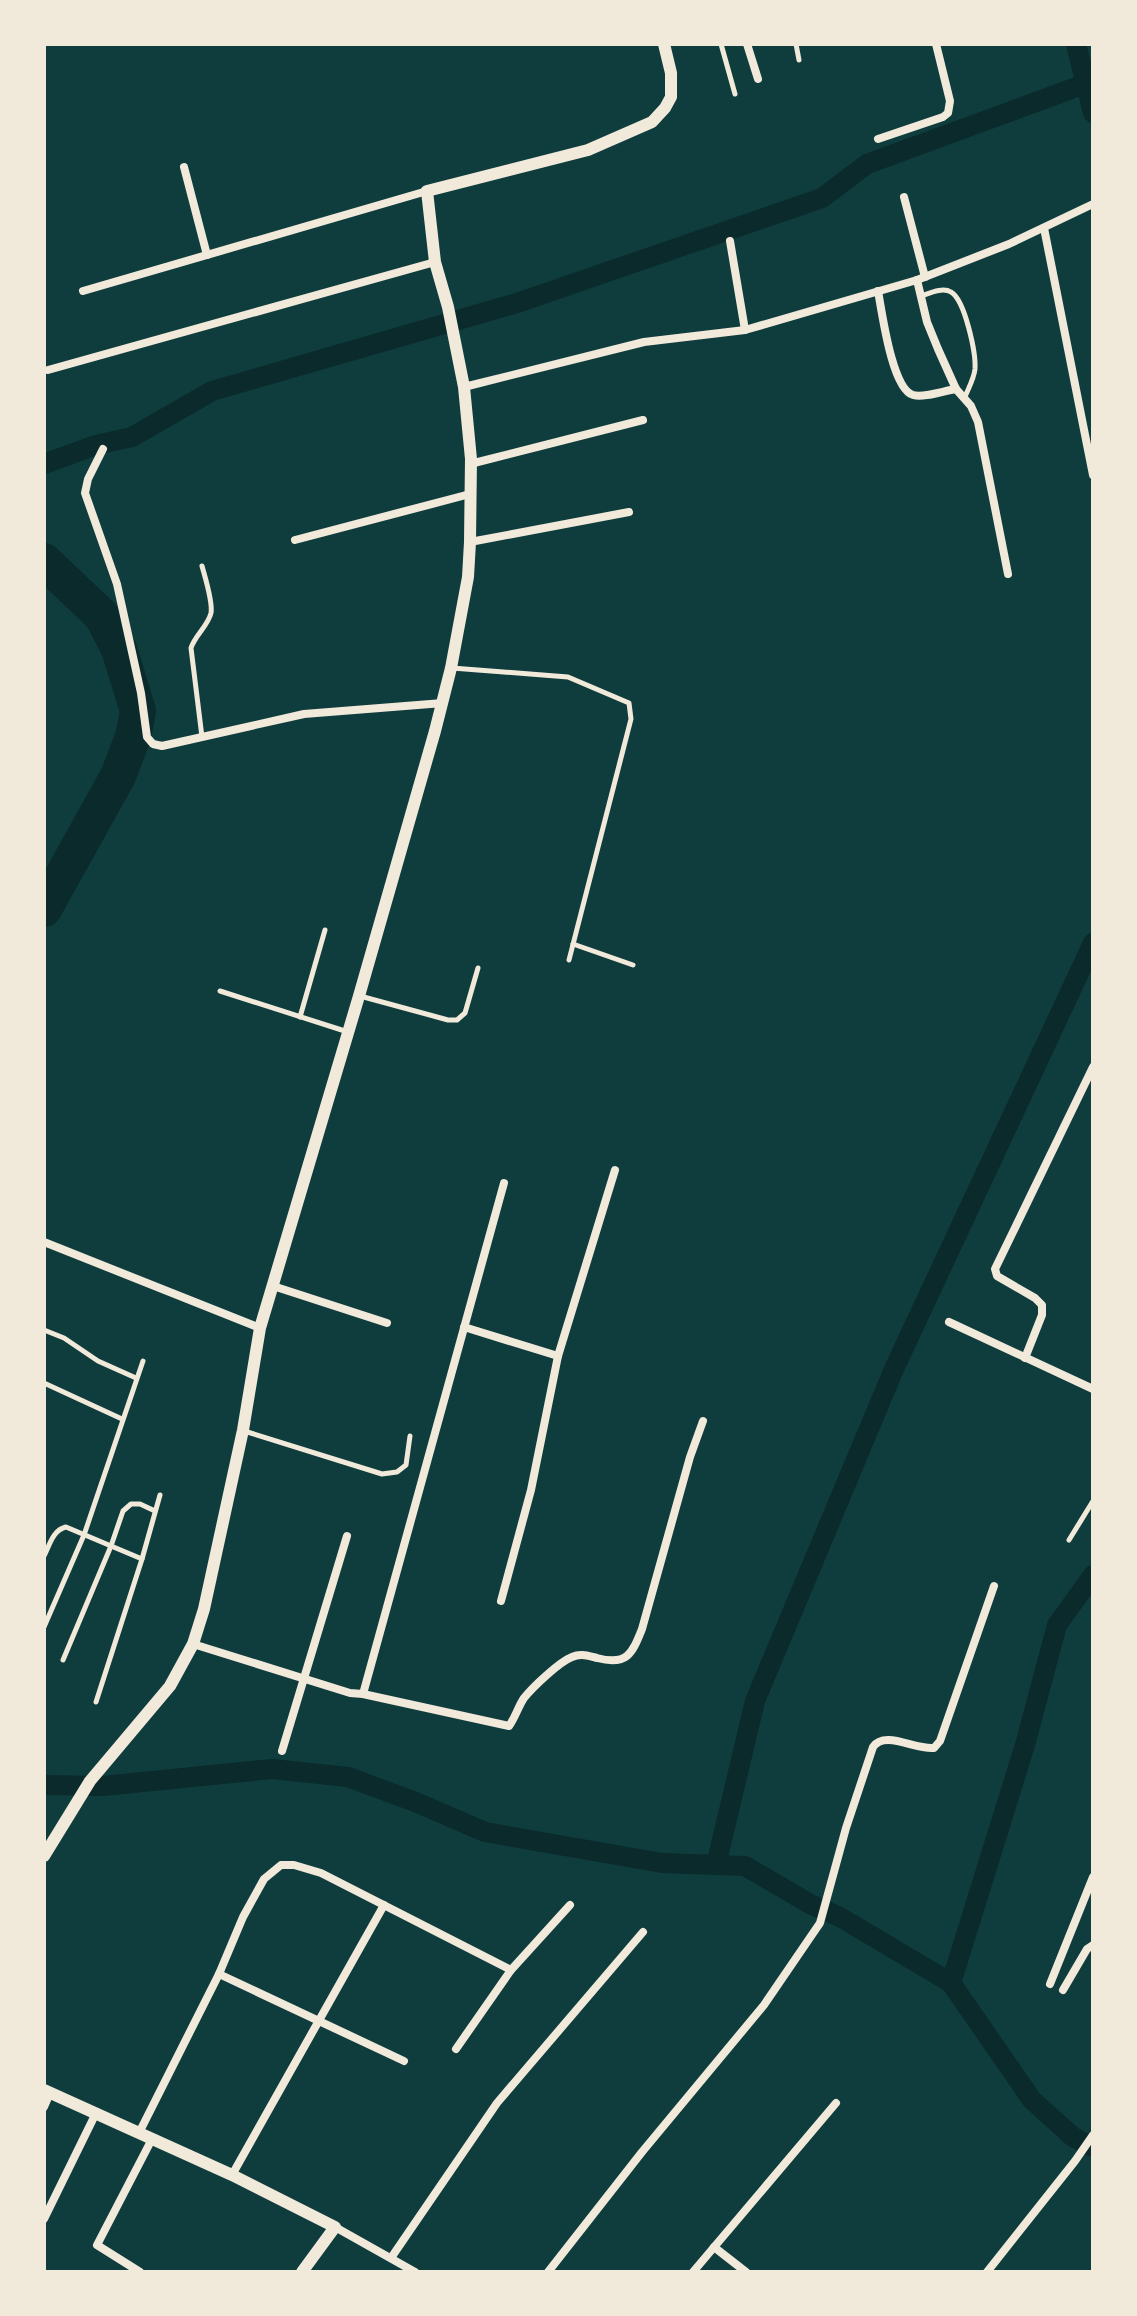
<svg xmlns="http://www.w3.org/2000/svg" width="1137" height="2316" font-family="'Noto Serif',serif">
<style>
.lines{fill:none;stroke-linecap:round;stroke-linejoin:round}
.canal{stroke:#0a2a2b;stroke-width:20}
.river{stroke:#0a2a2b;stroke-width:36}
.service{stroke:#f1e9da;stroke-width:5}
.minor{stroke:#f1e9da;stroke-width:8}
.tertiary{stroke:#f1e9da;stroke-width:12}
</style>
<rect width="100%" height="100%" fill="#0f3d3e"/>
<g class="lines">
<!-- canal -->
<g class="canal">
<path d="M1076 44 1093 113"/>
<path d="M44 464 96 445 132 437 212 391 517 303 822 198 867 164 1093 81"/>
<path d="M44 1785 103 1786 272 1769 348 1777 413 1801 485 1832 662 1863 745 1866 810 1904 840 1917 951 1983 1032 2100 1073 2137 1093 2147"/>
<path d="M716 1865 755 1701 894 1369 1093 943"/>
<path d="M951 1983 1025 1745 1057 1625 1093 1575"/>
</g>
<!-- river -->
<path class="river" d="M44 561 102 616 119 649 138 711 133 737 118 776 44 909"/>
<!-- service -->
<g class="service">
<path d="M721 44 735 94"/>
<path d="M796 44 799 60"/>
<path d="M921 296C930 293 943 287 951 292 965 300 976 353 975 369 974 379 968 389 964 399"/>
<path d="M202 566C205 577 213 602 211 613 208 626 195 635 191 648L202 737"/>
<path d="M452 668 568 677 629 703 631 719 569 960"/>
<path d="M573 944 633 965"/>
<path d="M220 991 348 1032"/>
<path d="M360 996 448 1020H457L465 1013 478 968"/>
<path d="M300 1017 325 930"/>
<path d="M44 1330 64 1338 98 1361 136 1378"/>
<path d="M44 1383 122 1419"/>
<path d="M244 1431 382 1474 397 1472 406 1465 410 1436"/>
<path d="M1069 1540 1093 1501"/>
<path d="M44 1556C50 1544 53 1530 66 1527L142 1559"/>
<path d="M44 1627 84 1535 143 1361"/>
<path d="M63 1660 111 1546 123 1511 131 1504H140L155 1511"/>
<path d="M96 1702 142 1559 160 1495"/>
</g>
<!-- minor -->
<g class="minor">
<path d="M747 44 758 79"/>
<path d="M878 139 943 117 948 113 950 101 936 44"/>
<path d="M184 167 207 255"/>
<path d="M904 197 925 277"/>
<path d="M1044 228 1093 475"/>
<path d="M730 241 745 330"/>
<path d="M917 280 927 322 938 349 956 389 971 406 978 422 1008 574"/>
<path d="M83 291 427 191"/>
<path d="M878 291C882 312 892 389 913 395 924 398 943 391 956 389"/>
<path d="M48 370 435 262"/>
<path d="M464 387 644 342 745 330 917 280 1009 244 1093 204"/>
<path d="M103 449 88 479 85 493 117 584 141 693 147 737 153 744 162 746 304 714 443 703"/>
<path d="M470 464 643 420"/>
<path d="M295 540 470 494"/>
<path d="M470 542 629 512"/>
<path d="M44 1242 260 1328"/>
<path d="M273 1286 387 1323"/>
<path d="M949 1322 1093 1389"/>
<path d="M464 1327 558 1356"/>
<path d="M1025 1358 1042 1315V1305L1035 1298 997 1276 995 1269 1093 1067"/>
<path d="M501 1601 531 1490 558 1356 615 1170"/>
<path d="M193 1644 350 1693 363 1694 509 1726C515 1718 518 1707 524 1698 533 1687 559 1662 572 1657 581 1653 588 1656 597 1658 627 1666 632 1654 642 1629L690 1457 703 1421"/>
<path d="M363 1694 504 1183"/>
<path d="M282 1751 347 1536"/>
<path d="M219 1974 404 2061"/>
<path d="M1050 1984 1093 1877"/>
<path d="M1063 1990 1087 1949 1093 1945"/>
<path d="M456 2049 511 1970 570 1905"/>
<path d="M44 2107 50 2093"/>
<path d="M139 2133 219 1974 243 1917 264 1879 281 1865H294L321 1873 511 1970"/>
<path d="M232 2175 384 1905"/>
<path d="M44 2219 96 2113"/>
<path d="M335 2227 415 2272"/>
<path d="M714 2247 746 2272"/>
<path d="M391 2258 497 2103 643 1932"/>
<path d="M140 2272 97 2245 152 2139"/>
<path d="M548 2272 642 2152 764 2005 820 1923 846 1828 873 1747C885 1730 915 1750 934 1748L940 1741 994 1586"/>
<path d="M693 2272 836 2103"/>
<path d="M987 2272 1075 2161 1093 2135"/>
</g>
<!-- tertiary -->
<g class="tertiary">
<path d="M44 1856 90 1781 170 1686 193 1644 204 1609 243 1430 260 1328 359 996 435 731 451 668 468 577 470 542 471 459 464 387 448 307 435 262 427 191 588 150 652 122 665 108 671 97V73L664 44"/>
<path d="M44 2090 232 2175 335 2227 302 2272"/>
</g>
</g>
<!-- border -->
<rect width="1137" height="2316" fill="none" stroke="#f1e9da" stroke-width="92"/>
</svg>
